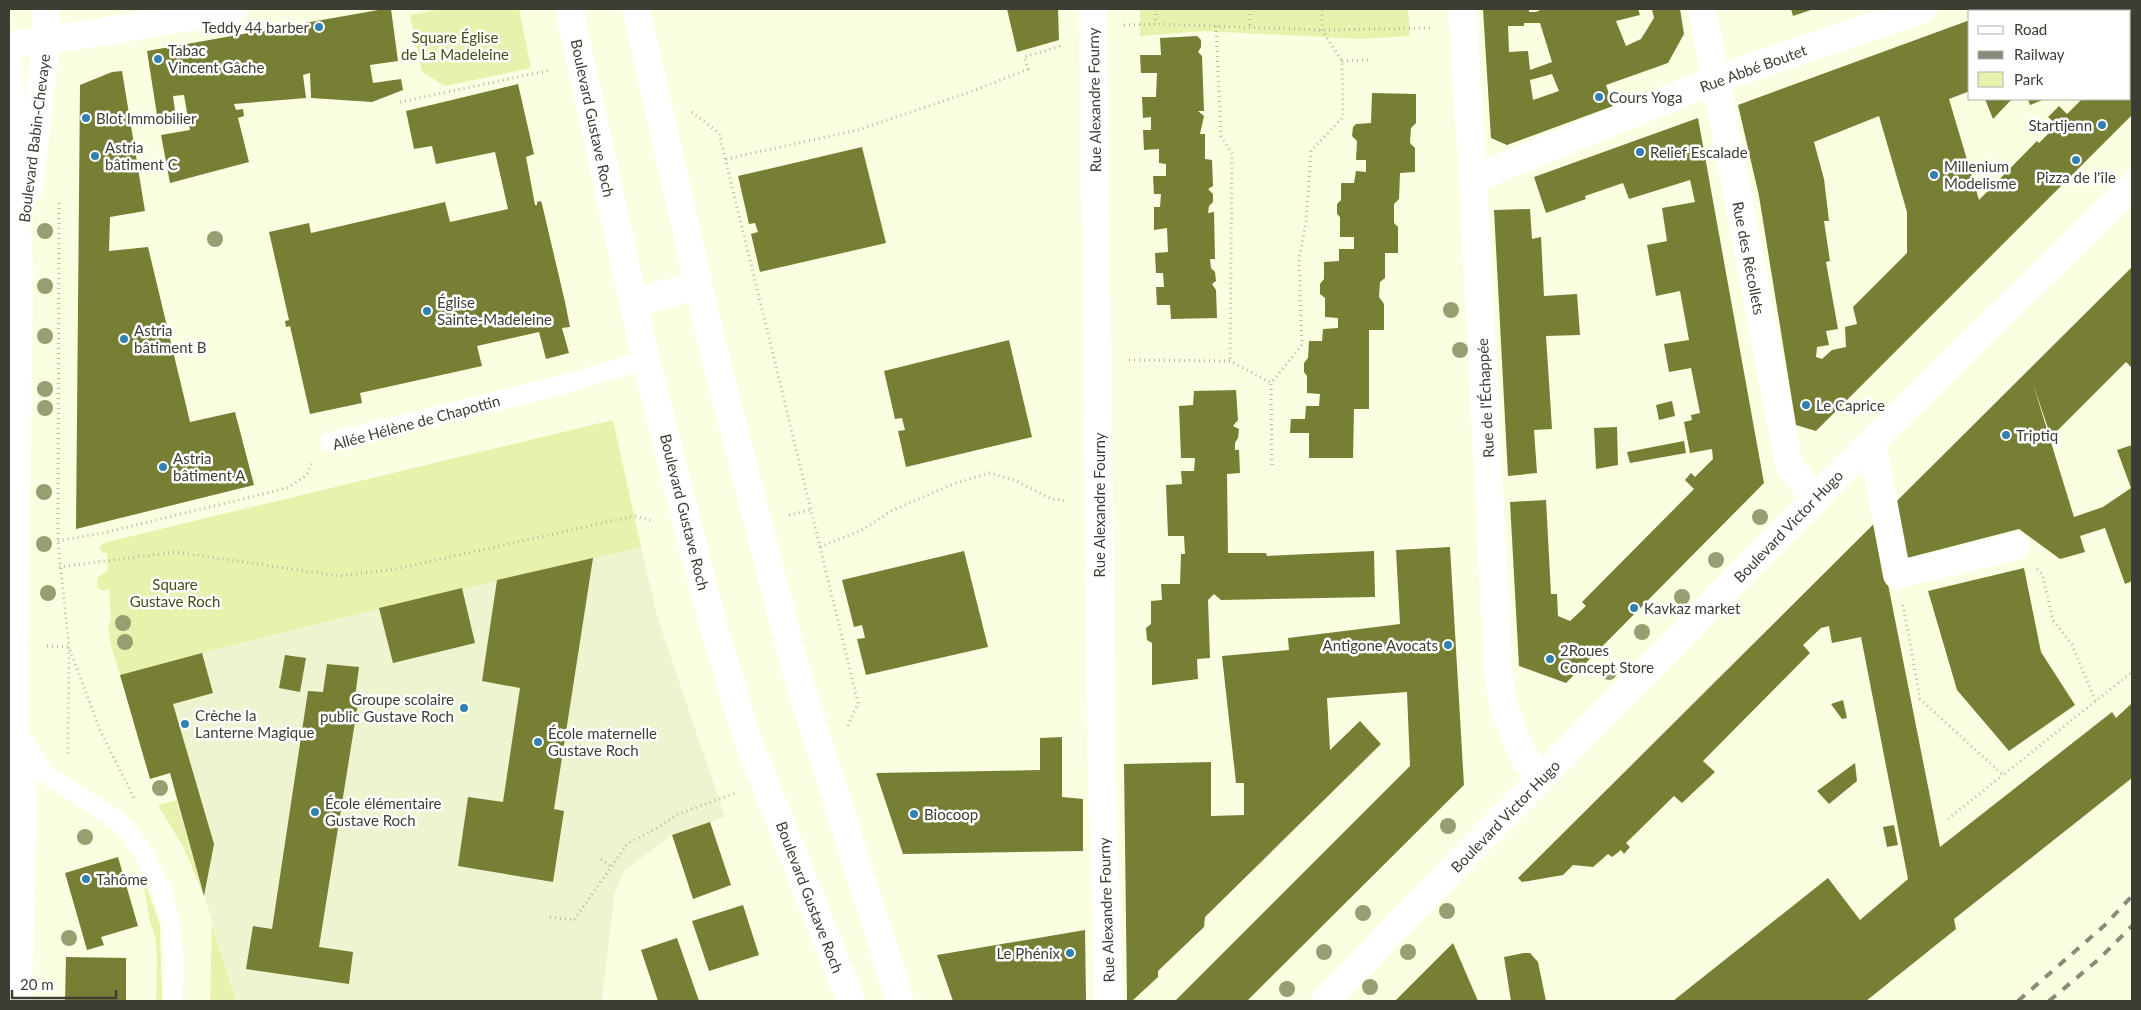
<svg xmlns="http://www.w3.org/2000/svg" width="2141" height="1010" font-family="Lato,sans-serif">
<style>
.built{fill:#eef4cf}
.green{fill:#e8f2ac}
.building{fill:#777f34;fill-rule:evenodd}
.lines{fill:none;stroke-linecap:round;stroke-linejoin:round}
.path{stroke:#b6baa2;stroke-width:3;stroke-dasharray:1 4;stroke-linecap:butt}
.lane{stroke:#fff;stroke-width:19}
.street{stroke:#fff;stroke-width:28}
.secondary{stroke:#fff;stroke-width:28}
.primary{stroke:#fff;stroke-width:28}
.rail{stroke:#888b78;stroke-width:4;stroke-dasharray:9 9;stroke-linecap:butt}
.tree{fill:#989e71}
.poi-dot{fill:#3180b2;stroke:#fff;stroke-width:2}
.labels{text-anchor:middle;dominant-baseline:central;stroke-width:5;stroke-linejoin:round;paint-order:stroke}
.poi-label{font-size:15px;fill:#3d3e33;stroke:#fff;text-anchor:start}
.park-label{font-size:15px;fill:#484e16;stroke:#fff}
.street-label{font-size:15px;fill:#3d3e33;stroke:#fff}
</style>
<rect width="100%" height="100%" fill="#faffe1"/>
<!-- built -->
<path class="built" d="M641 547 658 619 725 817 672 835 624 871 614 896 602 1001H236L179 811 170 773 150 779 120 675 252 639 497 580Z"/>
<!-- green -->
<g class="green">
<path d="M440 9H519L531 68 445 86 422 72 410 15Z"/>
<path d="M1140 9H1408L1410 36 1360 39 1205 31 1140 36Z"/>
<path d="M613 420 641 547C467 588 292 628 120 675L112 649 108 626 111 621 109 589 103 591 97 587V578L108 570 107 553H102L99 546 107 542Z"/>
<path d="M177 800 179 811 204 896 184 848 158 805Z"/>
<path d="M142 874 160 925 162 1001H156L157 958 155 936 150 922Z"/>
<path d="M212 924 236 1001H210Z"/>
</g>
<!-- building -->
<g class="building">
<path d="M384 9H391L398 61 370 65 373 83 401 79 403 90 372 102 311 98 310 73 303 75 306 98 234 104 236 110 243 109 244 116 238 118 249 162 170 183 161 135 190 130 184 95 173 96 175 111 157 115 147 51Z"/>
<path d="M1007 9H1058L1059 40 1017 52Z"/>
<path d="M1483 9H1529V12H1536L1542 9H1638L1640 15 1616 21 1626 46 1641 39 1654 18 1652 9H1680L1684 34 1668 63 1606 85 1613 106 1507 145 1491 138ZM1524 23H1540L1552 62 1530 70 1528 51 1509 52 1508 26H1524ZM1552 74 1559 91 1533 100 1530 80Z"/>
<path d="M1791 9H1814L1793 16Z"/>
<path d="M2000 9H2109L2110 11H1993Z"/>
<path d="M2132 9V115L1816 431 1796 425 1759 196 1738 105 1970 20V91L1949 99 1979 200 2034 144 2037 141 2039 143 2057 125 2048 117 2059 106 2067 114 2082 99H2130V12ZM1879 116 1907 212V253L1853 307 1857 324 1845 327 1846 347 1832 350 1822 359 1816 357 1817 347 1829 345 1826 331 1838 329 1826 262 1830 261 1824 221H1829L1824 179 1814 142Z"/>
<path d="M1197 36 1201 40V47L1198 52 1202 56 1204 111H1198L1204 116 1200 134H1205V159L1212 160 1213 186 1208 189 1213 194V202L1209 206 1208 213 1214 212 1215 259H1210L1211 268 1215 272 1216 281 1212 284 1216 290 1217 318 1171 319 1170 305H1157L1156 287H1164L1163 273H1156L1155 253 1168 252 1167 228 1154 230V207H1160L1161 194H1154L1153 176H1166V164L1159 163V149L1144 150 1143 130H1151V117L1143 118 1142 97H1156L1157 73H1141L1140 55H1161L1160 38Z"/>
<path d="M122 71 145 211 110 217 109 251 148 247 190 422 235 412 254 485 76 529 80 85 112 72Z"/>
<path d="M518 84 534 154 526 157 535 205H537V202L541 201 542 204 565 302 570 327 562 328 569 353 546 359 539 332 477 346 482 366 360 393 362 403 310 414 290 326 286 327 285 321 289 320 269 232 309 223 311 233 445 202 450 222 508 209 495 152 436 164 432 146 414 149 406 111Z"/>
<path d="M1372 93 1416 94V123L1411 128 1410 143 1415 148V172L1400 173 1399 199 1394 204V223L1398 227V253H1385V278L1380 282 1379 297 1384 304V330H1369V409H1354L1353 458H1309V433H1290L1291 419H1305L1306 406H1319L1320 394 1307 393V376L1304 372V363L1308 358 1309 341H1322L1323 329 1338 328V318L1325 317V298L1320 294V284L1324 279V262L1339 261V249H1354V237H1340V217L1337 214V204L1341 200V183H1354L1356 171 1366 172V160H1356L1357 141 1352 136 1353 127 1356 124 1371 123Z"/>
<path d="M1985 99H2012L1993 119Z"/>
<path d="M2028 99H2045L2030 105Z"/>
<path d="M1698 118 1764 483 1566 683 1519 666 1510 502 1546 500 1551 594H1557L1558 616 1570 621 1586 606 1582 602 1694 489 1685 480 1691 473 1695 477 1713 459 1712 449 1690 453 1684 422 1692 420 1691 415 1700 413 1691 368 1669 372 1664 344 1689 340 1680 291 1656 296 1647 245 1667 241 1662 208 1695 202 1690 180 1629 199 1623 183 1585 196 1586 199 1546 213 1534 177Z"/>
<path d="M862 147 886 243 760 272 751 234 758 232 755 223 749 224 738 176Z"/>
<path d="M1530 209 1532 239 1541 237 1544 296 1577 294 1580 335 1546 336 1552 429 1534 430 1537 473 1508 476 1494 210Z"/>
<path d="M2132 267V368L2126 362 2051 437 2033 384 2074 517 2103 507 2131 488 2117 450 2132 445V581L2125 584 2105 528 2080 536 2085 552 2060 559 2019 529 1884 564 1940 847 2112 712 2116 718 2132 703V778L1954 919 1956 929 1866 1001H1673L1828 878 1860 920 1908 879 1861 637 1832 643 1829 626 1821 628 1803 645 1810 653 1703 761 1715 772 1682 803 1674 796 1626 843 1630 847 1624 854 1621 850 1612 857 1608 854 1593 867 1573 865 1563 875 1522 882 1518 878Z"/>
<path d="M1009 340 1032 437 906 467 898 431 905 430 902 418 895 419 884 371Z"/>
<path d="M1236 390 1238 420 1233 426 1239 429 1238 438 1235 443V450H1239L1240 473 1227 474 1228 553H1266L1267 556 1374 551 1375 597 1221 600 1214 594 1208 600 1210 658 1197 659 1198 679 1152 685V643L1147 640 1146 628 1151 624V601L1162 600 1161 584H1180L1181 554H1185L1184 536H1168L1166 485 1182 484 1181 471H1194L1195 458H1181L1179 406 1193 405 1194 391Z"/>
<path d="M1672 401 1675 416 1659 420 1656 405Z"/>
<path d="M1617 427 1618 465 1596 469 1594 428Z"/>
<path d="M1684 441 1686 453 1630 463 1627 452Z"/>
<path d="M1450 547 1464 785 1247 1001H1175L1410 766 1407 692 1327 698 1330 750 1360 721 1381 744 1205 917 1204 927 1158 971V977L1132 1001H1127L1124 764 1211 762V816L1244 815V783H1236L1222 656 1289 650 1288 638 1400 624 1396 550Z"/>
<path d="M964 551 988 647 866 675 857 639 865 638 862 625 854 627 842 580Z"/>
<path d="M593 558 554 809 564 811 553 882 458 866 468 797 503 802 520 688 482 681 497 580Z"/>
<path d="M2024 568 2041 652 2075 705 2009 751 1957 690 1928 591Z"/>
<path d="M462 588 475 643 393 663 379 608Z"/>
<path d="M202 653 213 693 173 704 214 844 204 896 170 773 150 779 120 675Z"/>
<path d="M285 655 306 658 300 692 279 688Z"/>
<path d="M327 664 359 667 355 697H359L319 947 353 952 349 984 246 969 253 926 272 929 308 691 323 692Z"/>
<path d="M1843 700 1847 718 1842 719 1831 704Z"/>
<path d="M1062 737V797L1083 799V851L903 854 876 773 1040 770V738Z"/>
<path d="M1855 763 1857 781 1829 804 1817 791Z"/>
<path d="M710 822 731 885 693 899 672 835Z"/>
<path d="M1894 825 1898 845 1887 847 1883 827Z"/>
<path d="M118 857 138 926 101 937 104 945 87 950 65 873Z"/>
<path d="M743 905 759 955 709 971 692 921Z"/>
<path d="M1085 930 1086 1001H953L937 955Z"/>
<path d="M677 938 699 1001H658L641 950Z"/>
<path d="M1453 943 1478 1001H1395Z"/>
<path d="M1524 953H1530L1538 962 1546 1001H1511L1504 957Z"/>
<path d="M66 957 126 958V1001H65Z"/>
</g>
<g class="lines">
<!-- path -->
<g class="path">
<path d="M1155 9 1156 24"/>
<path d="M1250 9V27"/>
<path d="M1124 25 1156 24 1322 30 1433 28"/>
<path d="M1216 26 1221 136 1232 154 1230 361"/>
<path d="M1342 61 1370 60"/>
<path d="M400 102 551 70"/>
<path d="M692 112 719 133 858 703 848 726"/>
<path d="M726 159 858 130 970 92 1021 72 1028 69 1024 57 1061 46"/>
<path d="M59 203 58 541 69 647 68 756"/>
<path d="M1129 360 1230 361 1271 383"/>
<path d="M1272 465 1271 383 1302 345 1299 260 1306 222 1311 151 1343 117 1342 61 1322 30V9"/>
<path d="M789 515 810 510"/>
<path d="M58 541 107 532 287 488 307 475 312 461"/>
<path d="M820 547 862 530 893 510 953 484 989 473 1014 480 1052 499 1067 501"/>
<path d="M59 567 176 552 339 576 396 569 634 516 653 521"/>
<path d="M2037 569 2042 574 2053 620 2072 645 2096 702"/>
<path d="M1903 605 1920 699 2003 775 2132 672"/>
<path d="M47 646 69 647"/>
<path d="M70 650 100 730 134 798"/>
<path d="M1948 819 2003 775"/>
<path d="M601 859 612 867"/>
<path d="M550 917 574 920 628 843 654 830 678 814 736 793"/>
</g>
<!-- lane -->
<g class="lane">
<path d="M330 442 550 388 646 360"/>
<path d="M19 733 45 774 117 820 130 834 142 851 162 890 170 920 174 959 173 1001"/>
</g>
<!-- street -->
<g class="street">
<path d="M1093 9 1102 792 1109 1001"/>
<path d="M1462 9 1473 179 1498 670 1503 706 1524 758 1543 776"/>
<path d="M1702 9 1789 465 1816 499"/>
<path d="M9 45 102 32 234 9"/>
<path d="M1473 179 1715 80 1923 9"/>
<path d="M1872 443 1897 575 2016 546"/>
</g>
<!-- secondary -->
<g class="secondary">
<path d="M569 9 646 360 712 621 747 738 851 1001"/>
<path d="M636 9 712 344 796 671 900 1001"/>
<path d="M634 303 698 285"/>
<path d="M1325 1001 1495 825 1852 461 2132 186"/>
</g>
<!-- primary -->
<g class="primary">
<path d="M9 66 19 268 14 679V725L23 792 18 1001"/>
<path d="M29 189 46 40V9"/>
</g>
<!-- rail -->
<g class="rail">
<path d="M2018 1001 2105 925 2132 896"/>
<path d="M2049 1001 2099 959 2132 926"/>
</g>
</g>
<!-- trees -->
<g class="tree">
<circle cx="45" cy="231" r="8"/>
<circle cx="215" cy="239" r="8"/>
<circle cx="45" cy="286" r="8"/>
<circle cx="1451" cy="310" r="8"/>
<circle cx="45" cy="336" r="8"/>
<circle cx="1460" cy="350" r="8"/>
<circle cx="45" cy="389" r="8"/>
<circle cx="45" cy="408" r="8"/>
<circle cx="44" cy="492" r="8"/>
<circle cx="1760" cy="517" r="8"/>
<circle cx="44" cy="544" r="8"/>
<circle cx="1716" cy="560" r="8"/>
<circle cx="48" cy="593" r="8"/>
<circle cx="1682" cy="597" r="8"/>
<circle cx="123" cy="623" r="8"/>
<circle cx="1642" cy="632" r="8"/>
<circle cx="125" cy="642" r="8"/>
<circle cx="1609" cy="672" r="8"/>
<circle cx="160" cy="788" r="8"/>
<circle cx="1448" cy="826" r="8"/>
<circle cx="85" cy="837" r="8"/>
<circle cx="1447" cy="911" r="8"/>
<circle cx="1363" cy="913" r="8"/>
<circle cx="69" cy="938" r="8"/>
<circle cx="1324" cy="952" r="8"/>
<circle cx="1408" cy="952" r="8"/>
<circle cx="1370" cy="987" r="8"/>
<circle cx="1287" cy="989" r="8"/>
</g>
<!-- markers -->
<g class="poi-dot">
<circle cx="319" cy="27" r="5"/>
<circle cx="158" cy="59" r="5"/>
<circle cx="1599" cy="97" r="5"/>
<circle cx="86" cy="118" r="5"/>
<circle cx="2102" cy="125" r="5"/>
<circle cx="1640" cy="152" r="5"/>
<circle cx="95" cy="156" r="5"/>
<circle cx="2076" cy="160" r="5"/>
<circle cx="1934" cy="175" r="5"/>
<circle cx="427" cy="311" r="5"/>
<circle cx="124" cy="339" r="5"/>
<circle cx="1806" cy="405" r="5"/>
<circle cx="2006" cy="435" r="5"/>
<circle cx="163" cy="467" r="5"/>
<circle cx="1634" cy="608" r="5"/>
<circle cx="1448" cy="645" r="5"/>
<circle cx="1550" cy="659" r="5"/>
<circle cx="464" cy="708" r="5"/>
<circle cx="185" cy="724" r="5"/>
<circle cx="538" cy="742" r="5"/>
<circle cx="315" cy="812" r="5"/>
<circle cx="914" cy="814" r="5"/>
<circle cx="86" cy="879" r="5"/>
<circle cx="1070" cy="953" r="5"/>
</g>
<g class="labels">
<!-- poi labels -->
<g class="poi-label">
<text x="309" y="27" text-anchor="end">Teddy 44 barber</text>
<text x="168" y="50">Tabac<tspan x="168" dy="17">Vincent Gâche</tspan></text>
<text x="1609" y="97">Cours Yoga</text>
<text x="96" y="118">Blot Immobilier</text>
<text x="2092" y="125" text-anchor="end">Startijenn</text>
<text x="105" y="147">Astria<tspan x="105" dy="17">bâtiment C</tspan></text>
<text x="1650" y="152">Relief Escalade</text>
<text x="1944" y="166">Millenium<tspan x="1944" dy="17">Modelisme</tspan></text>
<text x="2076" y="177" text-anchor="middle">Pizza de l'île</text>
<text x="437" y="302">Église<tspan x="437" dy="17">Sainte-Madeleine</tspan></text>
<text x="134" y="330">Astria<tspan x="134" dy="17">bâtiment B</tspan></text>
<text x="1816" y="405">Le Caprice</text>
<text x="2016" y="435">Triptiq</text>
<text x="173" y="458">Astria<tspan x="173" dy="17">bâtiment A</tspan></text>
<text x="1644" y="608">Kavkaz market</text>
<text x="1438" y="645" text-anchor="end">Antigone Avocats</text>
<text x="1560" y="650">2Roues<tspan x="1560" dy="17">Concept Store</tspan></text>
<text x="454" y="699" text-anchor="end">Groupe scolaire<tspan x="454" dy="17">public Gustave Roch</tspan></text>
<text x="195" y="715">Crèche la<tspan x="195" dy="17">Lanterne Magique</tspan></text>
<text x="548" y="733">École maternelle<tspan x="548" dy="17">Gustave Roch</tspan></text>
<text x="325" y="803">École élémentaire<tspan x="325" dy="17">Gustave Roch</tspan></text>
<text x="924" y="814">Biocoop</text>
<text x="96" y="879">Tahôme</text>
<text x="1060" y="953" text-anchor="end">Le Phénix</text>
</g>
<!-- park labels -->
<g class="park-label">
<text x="455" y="37">Square Église<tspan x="455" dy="17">de La Madeleine</tspan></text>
<text x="175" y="584">Square<tspan x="175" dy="17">Gustave Roch</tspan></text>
</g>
<!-- street labels -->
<g class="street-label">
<text transform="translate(1753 68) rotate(-20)">Rue Abbé Boutet</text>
<text transform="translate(1094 100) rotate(-91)">Rue Alexandre Fourny</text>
<text transform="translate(593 118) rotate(78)">Boulevard Gustave Roch</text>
<text transform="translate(34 138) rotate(-83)">Boulevard Babin-Chevaye</text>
<text transform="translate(1749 258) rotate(79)">Rue des Récollets</text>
<text transform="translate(1485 398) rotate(-93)">Rue de l'Échappée</text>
<text transform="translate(416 422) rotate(-15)">Allée Hélène de Chapottin</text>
<text transform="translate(1099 505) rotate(-90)">Rue Alexandre Fourny</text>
<text transform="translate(685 512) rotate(76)">Boulevard Gustave Roch</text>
<text transform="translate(1788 526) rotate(-46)">Boulevard Victor Hugo</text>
<text transform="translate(1505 816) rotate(-46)">Boulevard Victor Hugo</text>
<text transform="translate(810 897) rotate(69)">Boulevard Gustave Roch</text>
<text transform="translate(1106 910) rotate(-92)">Rue Alexandre Fourny</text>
</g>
</g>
<!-- border -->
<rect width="2141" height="1010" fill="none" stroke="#3d3e33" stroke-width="20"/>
<!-- legend -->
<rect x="1968" y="10" width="162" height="90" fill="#ffffff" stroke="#b1b2ad"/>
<rect x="1978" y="26" width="25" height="8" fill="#ffffff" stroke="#b1b2ad"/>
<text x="2014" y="35" font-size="15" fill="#3d3e33">Road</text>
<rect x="1978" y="51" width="25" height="8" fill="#888b78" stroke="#b1b2ad"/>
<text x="2014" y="60" font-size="15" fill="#3d3e33">Railway</text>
<rect x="1978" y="72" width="25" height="15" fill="#e8f2ac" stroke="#b1b2ad"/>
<text x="2014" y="85" font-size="15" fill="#3d3e33">Park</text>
<!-- scale -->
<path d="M12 990v8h104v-8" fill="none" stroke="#3d3e33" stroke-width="2.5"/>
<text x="20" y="990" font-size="15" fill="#3d3e33" stroke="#ffffff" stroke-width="4" paint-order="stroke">20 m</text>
</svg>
